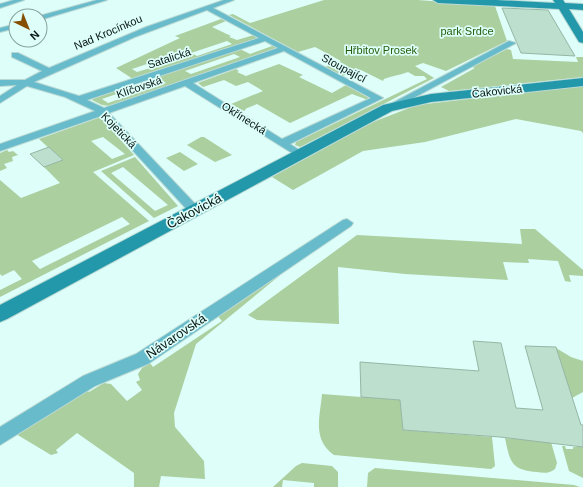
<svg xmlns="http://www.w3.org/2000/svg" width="583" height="487" font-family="Arial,sans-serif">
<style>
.green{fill:#abcf9f;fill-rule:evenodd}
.building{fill:#bddfcd;stroke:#96b6a5}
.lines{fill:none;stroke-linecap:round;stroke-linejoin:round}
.street-casing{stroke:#bbd9d4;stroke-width:2}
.secondary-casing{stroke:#bbd9d4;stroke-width:2}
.street{fill:#68bbca;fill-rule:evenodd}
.secondary{fill:#2398aa;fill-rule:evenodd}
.labels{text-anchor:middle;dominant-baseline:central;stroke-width:3.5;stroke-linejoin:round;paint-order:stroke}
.far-park-label{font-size:11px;fill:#275f0d;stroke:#ddfef9}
.far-street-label{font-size:11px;fill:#061514;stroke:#ddfef9}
.street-label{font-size:13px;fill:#061514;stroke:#ddfef9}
</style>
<rect width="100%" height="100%" fill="#ddfef9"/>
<!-- green -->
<g class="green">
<path d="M324 0H418L495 6 507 41 446 71 423 63 415 66 434 78 300 147 295 145 296 142 427 79 424 76H415L408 72C400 75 392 76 384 79L383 81 361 70 342 76 325 67 341 61 315 47 298 52 229 15 233 14 250 23Z"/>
<path d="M221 19 226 21 212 27 231 36 229 37 237 40 254 35 259 38 133 79 116 68 180 38 175 36ZM227 41 232 44 197 56 191 53ZM171 56 177 60 137 72 132 69Z"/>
<path d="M275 45 276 48 110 106 102 105 92 100 96 96 238 48 250 54ZM234 54 240 57 191 74 185 71ZM160 79 166 83 108 103 102 99Z"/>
<path d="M507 49 511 50 513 59 578 62 576 57H583V77L449 91 441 87 475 68 472 67Z"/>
<path d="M279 64 303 75 299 77 332 93 346 85 369 98 368 100 352 94 290 123 257 104 245 109 246 110 243 111 231 104 263 91 248 82 236 86 224 80 203 87 198 83 236 69 239 71 237 72 246 76Z"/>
<path d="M583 86V133L581 131 516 119 425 142 363 151 293 190 272 177 368 124 417 105Z"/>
<path d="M98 118H101L134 155 93 172 149 221 0 297V290L22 279 14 270 2 276 0 274V180L21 198 60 183 44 167 62 160 39 139ZM103 137 125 154 112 159 91 141ZM122 217 130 224 40 269 32 261Z"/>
<path d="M201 137H204L232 155 215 162 187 145Z"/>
<path d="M7 150 9 152 13 151 18 155 12 157 13 161 4 164 7 168 0 171V153Z"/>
<path d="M180 152 198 164 184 171 166 158Z"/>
<path d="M135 157 178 206 154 218 101 171ZM123 167 168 205 155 211 111 173Z"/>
<path d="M520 229H535L583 270V276L569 275 571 282 565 281 558 261 528 259 529 263 503 262 508 280 405 274 338 267 339 324 257 320 248 315 357 235 522 244Z"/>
<path d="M284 272 196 344 174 413 175 427 204 461 205 479 161 476 159 487H134V473L77 433 56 450 58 453 51 455 16 434 87 390 89 392 104 383 111 384 127 401 142 390 136 382 140 380 138 374 142 368 150 363 153 367 222 321 217 315Z"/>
<path d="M556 348 571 357 583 361V392L572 398Z"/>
<path d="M322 394 400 400 403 430 492 437 495 466 491 469 334 455C312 439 320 417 322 394Z"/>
<path d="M505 438 551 442 557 463 555 469C549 474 543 473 537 472 511 470 510 462 505 438Z"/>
<path d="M562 446H565L566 449H573V447H583V478L569 471Z"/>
<path d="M302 463 332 466 338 472V487H314V483L283 480 282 487H273L296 466Z"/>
<path d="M375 468 574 485 580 487H367L368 473Z"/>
</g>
<!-- building -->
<g class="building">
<path d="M502 8 548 10 575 56 521 53Z"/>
<path d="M49 147 63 160 44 167 30 154Z"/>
<path d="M473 341 501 343 516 408 543 410 525 346 556 347 581 425H583V447L500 437 403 430 400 400 361 397 360 362 479 371Z"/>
</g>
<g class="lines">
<defs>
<g id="street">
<path d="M14 0H24L0 8V4Z"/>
<path d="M97 0H107L40 20 39 16Z"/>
<path d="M224 0H234L213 8 383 98 290 144 304 153 305 155 304 157 300 158 185 86 109 113 199 208 201 211 195 215 191 214 101 116 0 151V144L95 111 65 97 27 86 0 103V96L17 85 0 86V80H25L42 71 12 57V53H18L49 68 146 27ZM207 10 259 38 79 96 34 82 135 37ZM265 41 278 48 104 108 87 100ZM284 51 371 98 282 139 193 83Z"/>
<path d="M16 24V28L0 32V28Z"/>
<path d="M509 41 516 43 391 110 388 111 383 108Z"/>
<path d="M347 219 353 223 351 226 148 364 95 386 0 445V427L83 376 136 354 343 220Z"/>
</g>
<g id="secondary">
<path d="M433 0H496L555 3 553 0H563L565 3 583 4V10L569 9 583 32V43L579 42 559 9 438 3Z"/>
<path d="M583 78V86L431 102 392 111 7 319 0 322V305L383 105 431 94Z"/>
</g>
</defs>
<!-- street casing -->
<use href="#street" class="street-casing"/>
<!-- secondary casing -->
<use href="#secondary" class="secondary-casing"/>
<!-- street -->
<use href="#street" class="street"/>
<!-- secondary -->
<use href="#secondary" class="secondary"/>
</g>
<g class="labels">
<!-- far-park labels -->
<g class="far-park-label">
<text x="467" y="31">park Srdce</text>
<text x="381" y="50">Hřbitov Prosek</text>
</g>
<!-- far-street labels -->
<g class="far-street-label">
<text transform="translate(108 32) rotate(-23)">Nad Krocínkou</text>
<text transform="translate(169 58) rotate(-18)">Satalická</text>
<text transform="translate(344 68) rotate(28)">Stoupající</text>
<text transform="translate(139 87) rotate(-19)">Klíčovská</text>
<text transform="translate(497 91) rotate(-6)">Čakovická</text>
<text transform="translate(244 118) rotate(32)">Okřínecká</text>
<text transform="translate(119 130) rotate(46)">Kojetická</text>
</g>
<!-- street labels -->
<g class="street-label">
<text transform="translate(194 211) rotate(-28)">Čakovická</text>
<text transform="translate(176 336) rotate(-34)">Návarovská</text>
</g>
</g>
<!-- north arrow -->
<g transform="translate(28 28) rotate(137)"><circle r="19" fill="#ddfef9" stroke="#87a19d"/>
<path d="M0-3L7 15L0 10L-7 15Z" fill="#864f00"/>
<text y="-6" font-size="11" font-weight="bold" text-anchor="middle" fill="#061514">N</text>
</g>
</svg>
